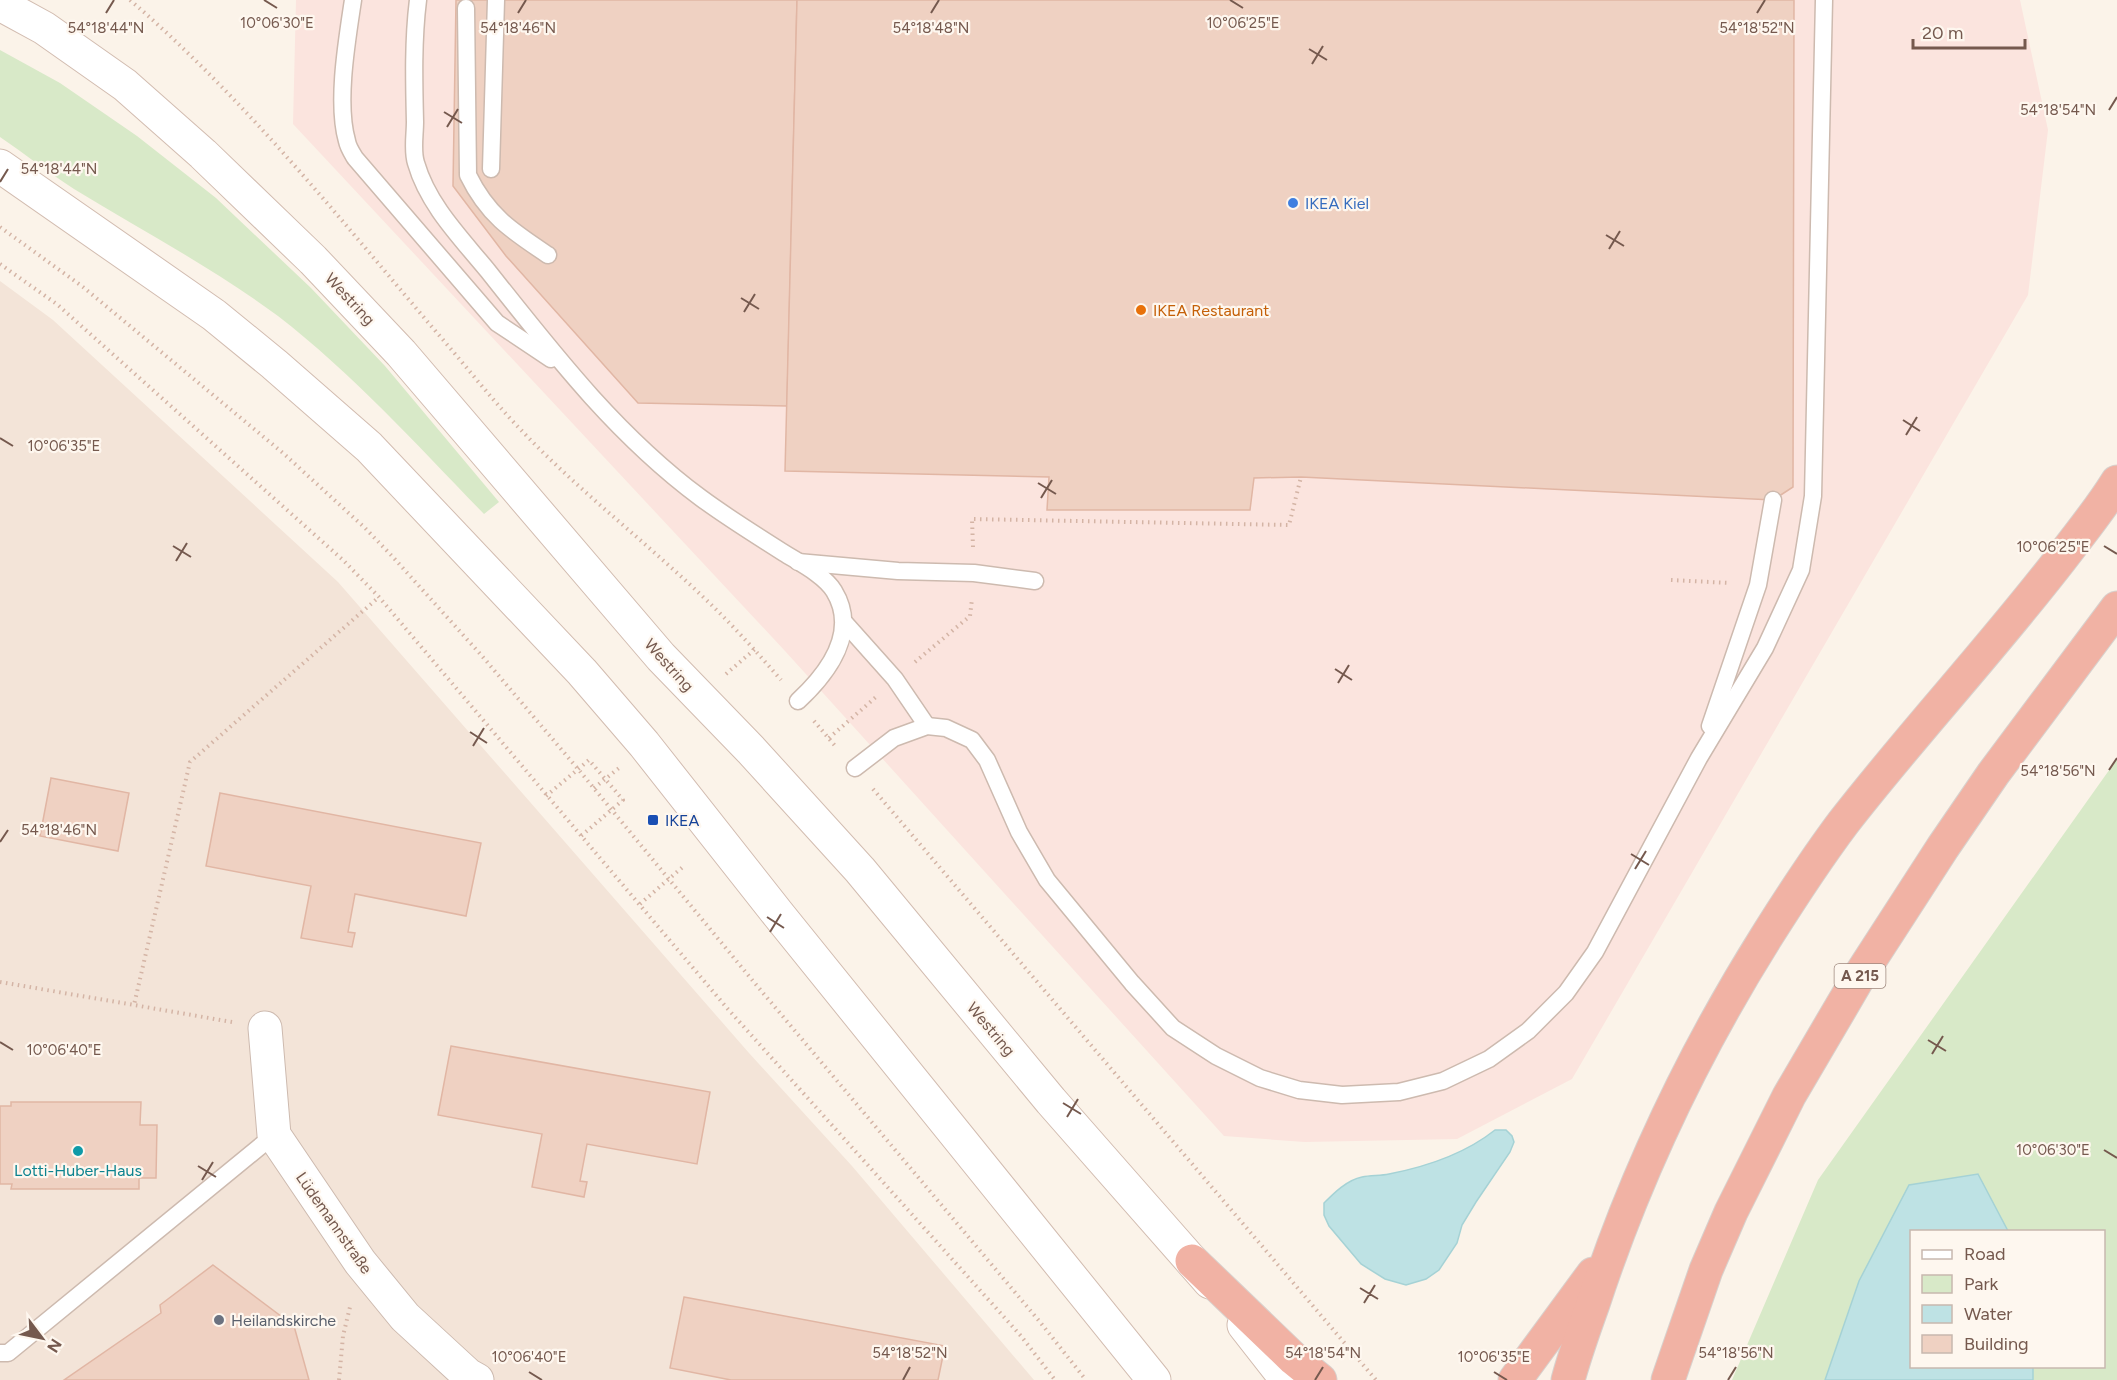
<svg xmlns="http://www.w3.org/2000/svg" width="2117" height="1380" font-family="Figtree,sans-serif">
<style>
.residential{fill:#f3e4d8}
.commercial{fill:#fbe4de}
.green{fill:#d8e9c8;fill-rule:evenodd}
.water{fill:#bee2e4;stroke:#a5d2d5;stroke-width:1.5}
.building{fill:#efd1c2;stroke:#e1b6a4;stroke-width:1.5}
.lines{fill:none;stroke-linecap:round;stroke-linejoin:round}
.lane-casing{stroke:#cdbaaf;stroke-width:19}
.street-casing{stroke:#cdbaaf;stroke-width:35}
.secondary-casing{stroke:#d2bcb0;stroke-width:35}
.highway-casing{stroke:#d8d1cd;stroke-width:35}
.path{stroke:#d4b4a5;stroke-width:4;stroke-dasharray:1.5 4.5;stroke-linecap:butt}
.lane{stroke:#fff;stroke-width:16}
.street{stroke:#fff;stroke-width:33}
.secondary{stroke:#fff;stroke-width:33}
.highway{stroke:#f1b2a4;stroke-width:33}
.ticks{fill:none;stroke:#75594e;stroke-width:2}
.shop-dot{fill:#3f7fe0;stroke:#fef7ef;stroke-width:2}
.food-dot{fill:#e8710a;stroke:#fef7ef;stroke-width:2}
.transit-dot{fill:#1a4fb4;stroke:#fef7ef;stroke-width:2}
.culture-dot{fill:#0f9aa8;stroke:#fef7ef;stroke-width:2}
.worship-dot{fill:#6b7280;stroke:#fef7ef;stroke-width:2}
.labels{text-anchor:middle;dominant-baseline:central;stroke-width:4.5;stroke-linejoin:round;paint-order:stroke}
.shield{fill:#fef7ef;stroke:#9e887e;stroke-width:1.5}
.shield-label{font-size:15px;font-weight:bold;fill:#75594e}
.shop-label{font-size:16px;fill:#366cbe;stroke:#fef7ef;text-anchor:start}
.street-label{font-size:16px;fill:#75594e;stroke:#fef7ef}
.food-label{font-size:16px;fill:#c56008;stroke:#fef7ef;text-anchor:start}
.transit-label{font-size:16px;fill:#164399;stroke:#fef7ef;text-anchor:start}
.culture-label{font-size:16px;fill:#0d838f;stroke:#fef7ef}
.worship-label{font-size:16px;fill:#5b616d;stroke:#fef7ef;text-anchor:start}
.ticks-label{font-size:15px;text-anchor:middle;fill:#75594e;stroke:#fef7ef;stroke-width:4.5;stroke-linejoin:round;paint-order:stroke}
</style>
<rect width="100%" height="100%" fill="#fbf3e9"/>
<!-- residential -->
<path class="residential" d="M0 281 53 320 338 582 749 1053 852 1166 1034 1380H0Z"/>
<!-- commercial -->
<path class="commercial" d="M296 0H2020L2048 130 2028 295 1572 1079 1457 1139 1305 1142 1224 1136 785 651 293 124Z"/>
<!-- green -->
<g class="green">
<path d="M0 50 60 83 137 136 216 198 311 288 385 366 499 502 484 514C418 446 353 374 278 316 213 268 143 231 74 189 49 173 25 154 0 137Z"/>
<path d="M2117 759V1380H1732L1818 1180ZM1912 1232H2104V1366H1912Z"/>
</g>
<!-- water -->
<g class="water">
<path d="M1495 1130H1506L1512 1136 1514 1142 1510 1152 1476 1202 1462 1225 1457 1243 1439 1270 1426 1279 1406 1285 1385 1279 1361 1264 1329 1226 1324 1215V1203C1334 1193 1347 1180 1362 1177 1371 1175 1380 1176 1389 1174 1425 1167 1466 1153 1495 1130Z"/>
<path d="M1978 1174 2008 1231 1912 1232V1366L2033 1367V1380H1825L1859 1281 1909 1185Z"/>
</g>
<!-- building -->
<g class="building">
<path d="M456 0H797L787 406 638 403 506 256 453 186Z"/>
<path d="M797 0H1794L1793 487 1773 500 1301 477 1254 478 1250 510H1047L1049 477 785 471Z"/>
<path d="M51 778 129 793 118 851 40 836Z"/>
<path d="M220 793 481 843 466 916 355 894 348 932 355 933 352 947 301 938 311 886 206 866Z"/>
<path d="M451 1046 710 1092 697 1164 587 1144 580 1181 587 1182 584 1197 532 1187 542 1134 438 1115Z"/>
<path d="M11 1102H141L140 1125H157L156 1178H139V1189H11L12 1184H0V1106H11Z"/>
<path d="M213 1265 294 1326 309 1380H64L161 1313 160 1305Z"/>
<path d="M684 1297 945 1346 938 1380H731L670 1368Z"/>
</g>
<g class="lines">
<defs>
<g id="lane">
<path d="M353 0C347 40 336 103 347 141 348 147 352 153 355 158L497 323 551 359"/>
<path d="M418 0C413 40 414 81 415 122 415 135 412 151 416 163 428 205 461 238 488 271 553 353 616 435 701 498 728 518 756 535 784 553 800 563 824 575 834 591 859 632 828 673 798 701"/>
<path d="M466 8 468 175C488 216 512 231 548 255"/>
<path d="M491 169 496 0"/>
<path d="M798 562 898 571 974 573 1035 581"/>
<path d="M845 623 895 679 927 726"/>
<path d="M1710 726 1758 585 1773 500"/>
<path d="M855 768 894 738 927 726 946 728 972 740 987 760 1019 832 1047 880 1132 983 1173 1028 1216 1056 1260 1078 1299 1090 1342 1095 1399 1092 1443 1081 1489 1059 1528 1031 1566 993 1595 952 1699 758 1765 648 1801 570 1813 496 1824 0"/>
<path d="M0 1353H8L274 1135"/>
</g>
<path id="street" d="M265 1028 274 1135 360 1262 405 1317 468 1375 477 1380"/>
<g id="secondary">
<path d="M0 4 44 28 125 85 203 154 313 260 401 353 661 657 751 750 860 870 1051 1101 1210 1282"/>
<path d="M0 166 214 315 274 364 369 447 582 672 644 744 778 914 1154 1380"/>
<path d="M1244 1325 1287 1380"/>
</g>
<g id="highway">
<path d="M1192 1261 1294 1359 1320 1380"/>
<path d="M1515 1380 1593 1274"/>
<path d="M1568 1380C1575 1354 1584 1329 1593 1304 1636 1173 1695 1050 1768 934 1792 896 1816 859 1843 823 1916 729 1998 642 2070 547 2086 526 2103 505 2117 482"/>
<path d="M1668 1380 1706 1270 1731 1212 1789 1096 1857 980 1943 847 1993 774 2117 608"/>
</g>
</defs>
<!-- lane casing -->
<use href="#lane" class="lane-casing"/>
<!-- street casing -->
<use href="#street" class="street-casing"/>
<!-- secondary casing -->
<use href="#secondary" class="secondary-casing"/>
<!-- highway casing -->
<use href="#highway" class="highway-casing"/>
<!-- path -->
<g class="path">
<path d="M130 0C245 99 340 219 438 334 466 366 492 400 522 431 577 489 642 539 700 594 729 621 755 650 781 680"/>
<path d="M0 227 83 287 283 453 365 528 392 556 482 656 578 769 753 981 1040 1322 1086 1380"/>
<path d="M0 264 58 305 343 560 379 597 727 1008 1021 1336 1055 1380"/>
<path d="M973 547 972 519 1289 525 1301 477"/>
<path d="M1671 580 1730 583"/>
<path d="M915 662 970 616 972 599"/>
<path d="M726 674 755 649"/>
<path d="M814 721 836 747"/>
<path d="M829 738 876 697"/>
<path d="M594 788 619 768"/>
<path d="M873 789 1376 1380"/>
<path d="M546 796 589 760 623 800 581 836"/>
<path d="M640 904 685 865"/>
<path d="M0 982 134 1005"/>
<path d="M232 1022 134 1005 190 762 379 597"/>
<path d="M339 1380 343 1336 350 1307"/>
</g>
<!-- lane -->
<use href="#lane" class="lane"/>
<!-- street -->
<use href="#street" class="street"/>
<!-- secondary -->
<use href="#secondary" class="secondary"/>
<!-- highway -->
<use href="#highway" class="highway"/>
</g>
<!-- ticks -->
<path class="ticks" d="M264 0 277 8M1230 0 1243 8M106 13 114 0M518 13 526 0M931 13 939 0M1757 13 1765 0M1309 49 1327 60M1312 64 1323 46M2109 110 2117 97M444 112 462 123M447 127 458 109M0 182 8 169M1606 235 1624 246M1609 249 1620 231M741 298 759 309M744 312 755 294M1903 420 1920 431M1906 435 1917 417M0 438 13 446M1038 483 1056 494M1041 498 1052 480M173 546 191 557M2104 546 2117 554M176 561 187 543M1335 669 1352 680M1338 683 1349 665M470 732 487 743M473 746 484 728M2109 770 2117 758M0 842 8 830M1631 854 1649 865M1635 869 1646 851M767 917 784 928M770 932 781 914M1928 1040 1946 1051M0 1042 13 1050M1932 1054 1943 1036M1063 1103 1081 1114M1067 1117 1078 1099M2104 1150 2117 1158M198 1166 216 1177M202 1180 213 1162M1360 1288 1378 1299M1364 1303 1375 1285M529 1372 542 1380M1494 1372 1507 1380M903 1380 910 1367M1315 1380 1323 1367M1728 1380 1736 1367"/>
<!-- markers -->
<circle class="shop-dot" cx="1293" cy="203" r="6"/>
<circle class="food-dot" cx="1141" cy="310" r="6"/>
<rect class="transit-dot" x="647" y="814" width="12" height="12" rx="3"/>
<circle class="culture-dot" cx="78" cy="1151" r="6"/>
<circle class="worship-dot" cx="219" cy="1320" r="6"/>
<g class="labels">
<!-- shield labels -->
<rect class="shield" x="1834.5" y="964" width="51" height="24" rx="4.5"/>
<g class="shield-label">
<text x="1860" y="976">A 215</text>
</g>
<!-- shop labels -->
<g class="shop-label">
<text x="1305" y="203">IKEA Kiel</text>
</g>
<!-- street labels -->
<g class="street-label">
<text transform="translate(350 299) rotate(47)">Westring</text>
<text transform="translate(669 665) rotate(48)">Westring</text>
<text transform="translate(991 1029) rotate(50)">Westring</text>
<text transform="translate(334 1223) rotate(55)">Lüdemannstraße</text>
</g>
<!-- food labels -->
<g class="food-label">
<text x="1153" y="310">IKEA Restaurant</text>
</g>
<!-- transit labels -->
<g class="transit-label">
<text x="665" y="820">IKEA</text>
</g>
<!-- culture labels -->
<g class="culture-label">
<text x="78" y="1170">Lotti-Huber-Haus</text>
</g>
<!-- worship labels -->
<g class="worship-label">
<text x="231" y="1320">Heilandskirche</text>
</g>
</g>
<g class="ticks-label">
<text x="277" y="28">10°06'30"E</text>
<text x="1243" y="28">10°06'25"E</text>
<text x="106" y="33">54°18'44"N</text>
<text x="518" y="33">54°18'46"N</text>
<text x="931" y="33">54°18'48"N</text>
<text x="1757" y="33">54°18'52"N</text>
<text x="2058" y="115">54°18'54"N</text>
<text x="59" y="174">54°18'44"N</text>
<text x="64" y="451">10°06'35"E</text>
<text x="2053" y="552">10°06'25"E</text>
<text x="2058" y="776">54°18'56"N</text>
<text x="59" y="835">54°18'46"N</text>
<text x="64" y="1055">10°06'40"E</text>
<text x="2053" y="1155">10°06'30"E</text>
<text x="910" y="1358">54°18'52"N</text>
<text x="1323" y="1358">54°18'54"N</text>
<text x="1736" y="1358">54°18'56"N</text>
<text x="529" y="1362">10°06'40"E</text>
<text x="1494" y="1362">10°06'35"E</text>
</g>
<!-- legend -->
<rect x="1910" y="1230" width="195" height="138" fill="#fef7ef" stroke="#c7b8af" stroke-width="1.5"/>
<rect x="1922" y="1250" width="30" height="9" fill="#ffffff" stroke="#c7b8af" stroke-width="1.5"/>
<text x="1964" y="1260" font-size="18" fill="#75594e">Road</text>
<rect x="1922" y="1275" width="30" height="18" fill="#d8e9c8" stroke="#c7b8af" stroke-width="1.5"/>
<text x="1964" y="1290" font-size="18" fill="#75594e">Park</text>
<rect x="1922" y="1305" width="30" height="18" fill="#bee2e4" stroke="#c7b8af" stroke-width="1.5"/>
<text x="1964" y="1320" font-size="18" fill="#75594e">Water</text>
<rect x="1922" y="1335" width="30" height="18" fill="#efd1c2" stroke="#c7b8af" stroke-width="1.5"/>
<text x="1964" y="1350" font-size="18" fill="#75594e">Building</text>
<!-- north arrow -->
<g transform="translate(42 1338) rotate(122)" stroke="#fef7ef" stroke-width="4.5" paint-order="stroke">
<path d="M0-4.5L10 22L0 15L-10 22Z" fill="#75594e"/>
<text y="-9" font-size="16" font-weight="bold" text-anchor="middle" fill="#75594e">N</text>
</g>
<!-- scale -->
<path d="M1913 39v9h112v-9" fill="none" stroke="#75594e" stroke-width="3"/>
<text x="1922" y="39" font-size="18" fill="#75594e" stroke="#fef7ef" stroke-width="4.5" paint-order="stroke">20 m</text>
</svg>
